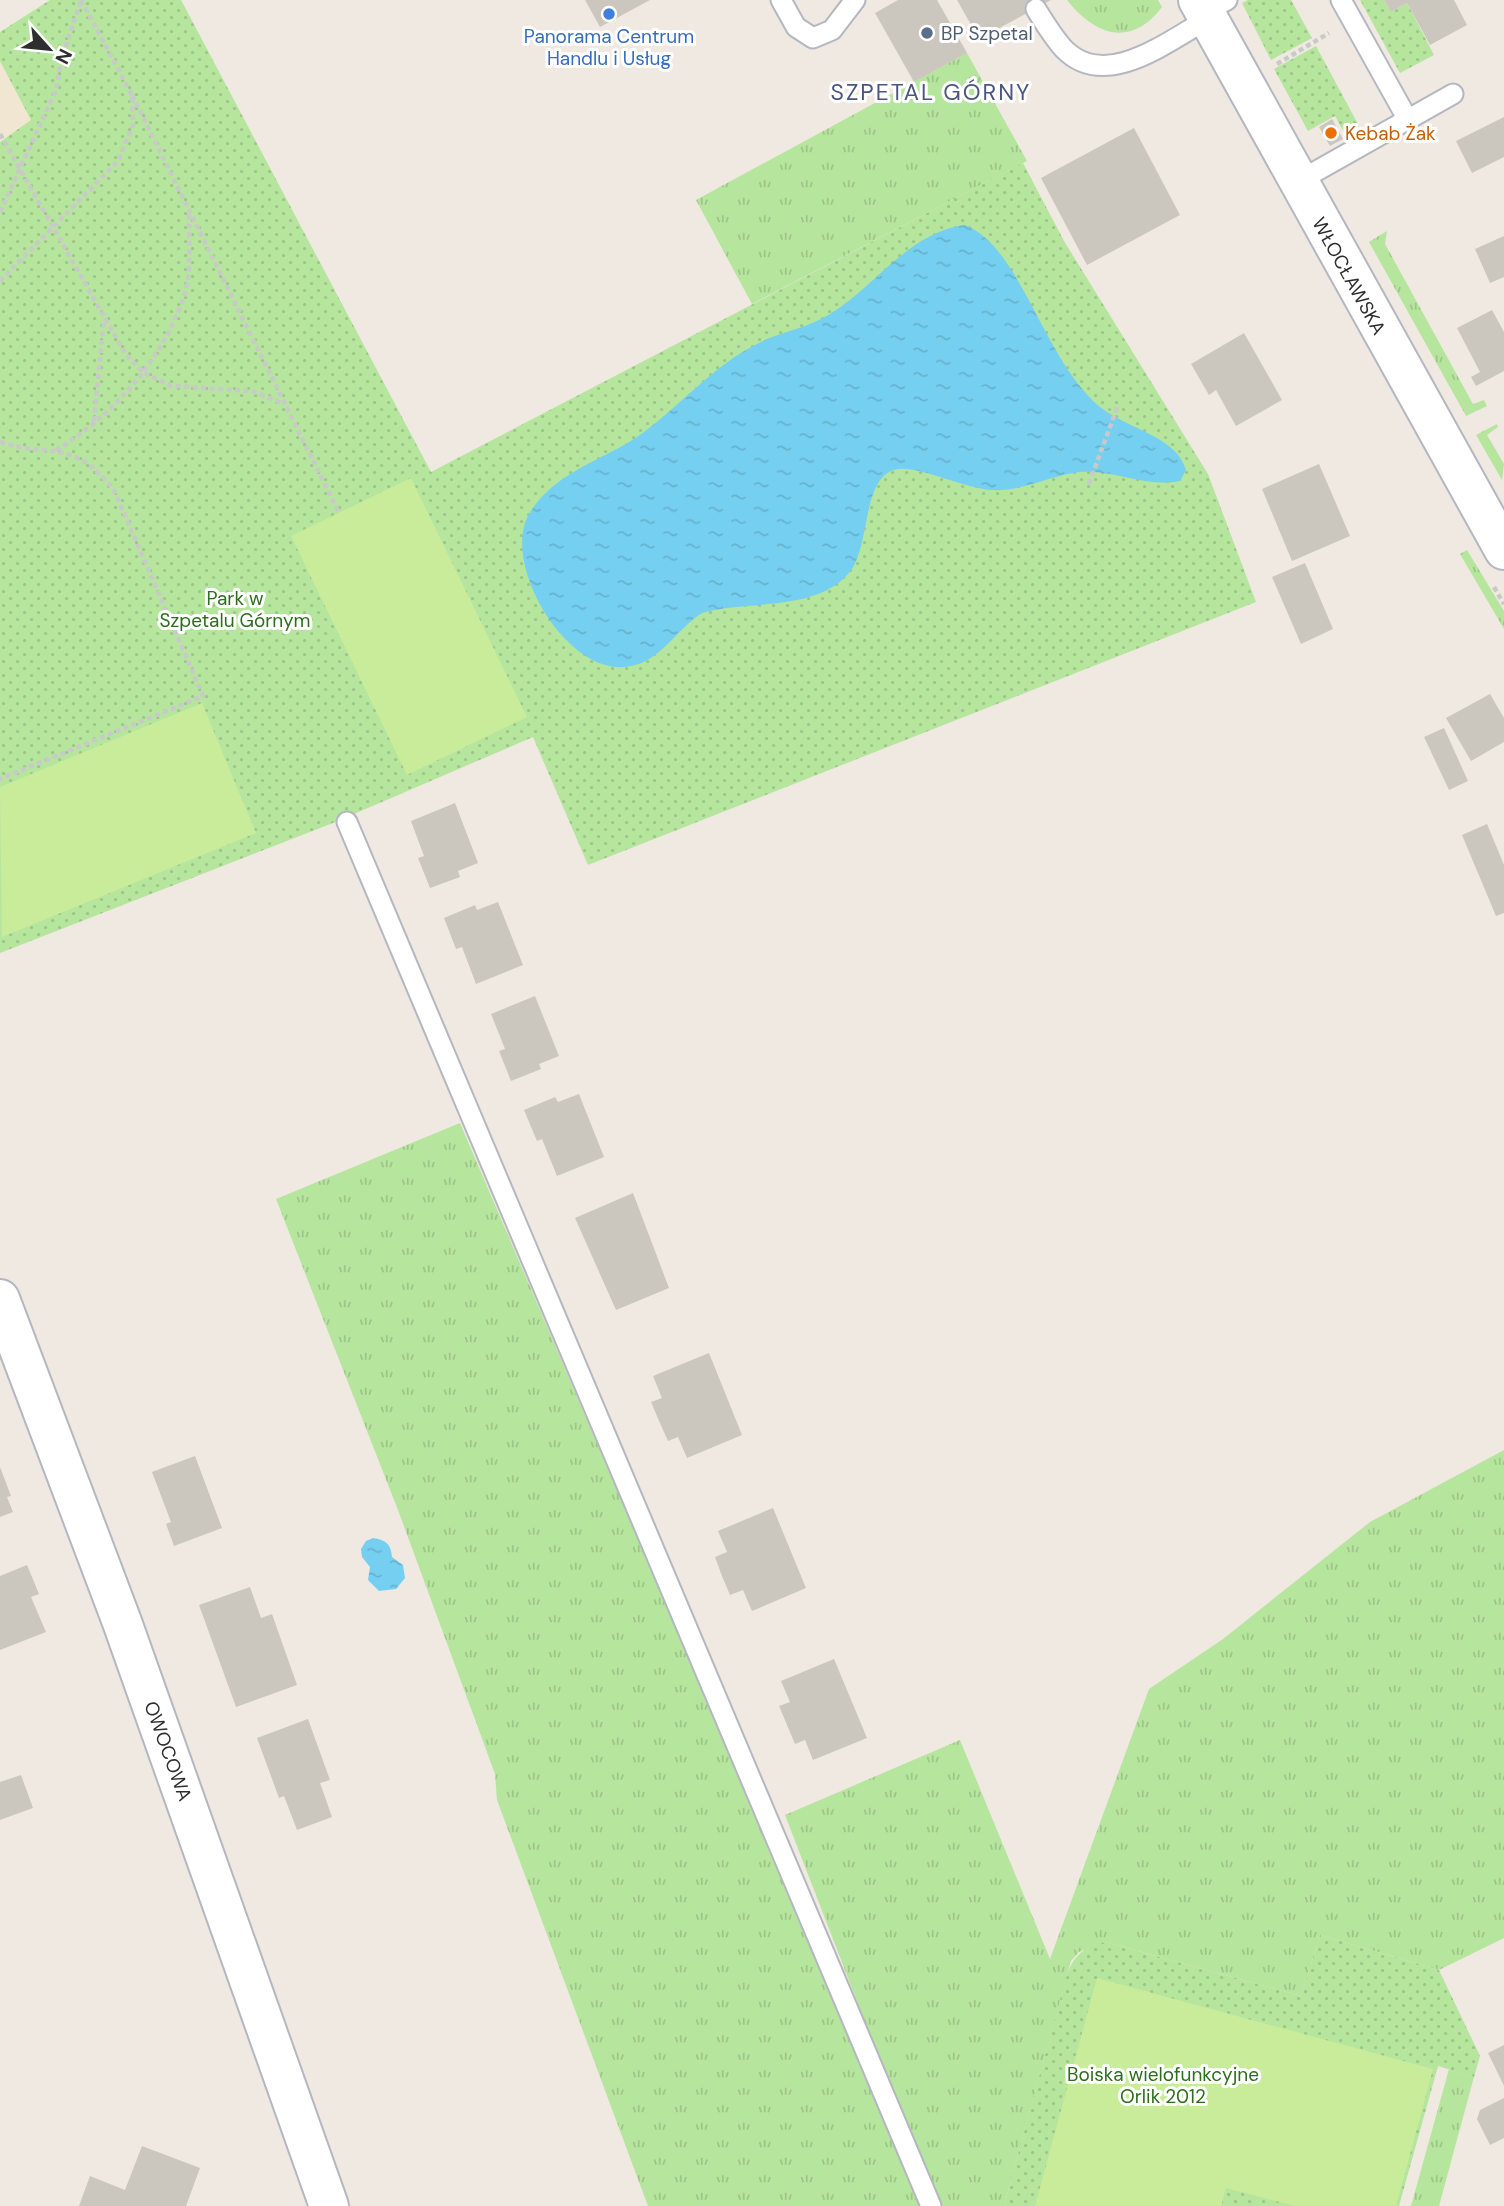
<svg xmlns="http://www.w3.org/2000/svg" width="1504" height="2206" font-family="'DM Sans',sans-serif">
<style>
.education{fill:#f0e6d1}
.grass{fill:url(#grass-tufts)}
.park{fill:url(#park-dots)}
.pitch{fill:#c9ec9a}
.water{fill:url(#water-ripples)}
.building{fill:#cbc7bf}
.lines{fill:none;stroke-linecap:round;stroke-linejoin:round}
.service-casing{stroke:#b4b7c1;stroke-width:23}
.minor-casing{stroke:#b4b7c1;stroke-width:42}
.secondary-casing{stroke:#b4b7c1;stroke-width:42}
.path{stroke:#c9c9c9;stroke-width:4.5;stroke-dasharray:5 3.5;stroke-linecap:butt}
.service{stroke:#fff;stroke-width:19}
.minor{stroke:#fff;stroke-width:38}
.secondary{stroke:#fff;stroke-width:38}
.shop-dot{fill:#3f7fe0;stroke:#fff;stroke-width:2.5}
.service-dot{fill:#5c6f8a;stroke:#fff;stroke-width:2.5}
.food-dot{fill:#e8710a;stroke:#fff;stroke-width:2.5}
.labels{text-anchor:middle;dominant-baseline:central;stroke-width:6;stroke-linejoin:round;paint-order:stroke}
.service-label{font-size:19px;fill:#4e5e75;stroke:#fff;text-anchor:start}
.shop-label{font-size:19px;fill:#366cbe;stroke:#fff}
.food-label{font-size:19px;fill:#c56008;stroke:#fff;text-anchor:start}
.street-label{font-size:19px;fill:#2e2e2e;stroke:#fff}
.park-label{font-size:19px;fill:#2c6e1b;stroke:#fff}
.quarter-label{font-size:23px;letter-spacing:2px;fill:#4d5680;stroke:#fff}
</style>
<defs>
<pattern id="grass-tufts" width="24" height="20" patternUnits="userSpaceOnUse" patternTransform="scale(1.75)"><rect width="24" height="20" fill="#b6e59e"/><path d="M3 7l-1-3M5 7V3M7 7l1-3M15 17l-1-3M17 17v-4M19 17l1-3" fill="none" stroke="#9dc588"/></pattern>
<pattern id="park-dots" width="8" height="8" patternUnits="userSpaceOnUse" patternTransform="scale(1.75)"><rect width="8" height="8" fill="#b6e59e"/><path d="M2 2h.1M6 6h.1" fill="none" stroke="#9dc588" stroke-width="1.8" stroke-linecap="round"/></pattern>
<pattern id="water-ripples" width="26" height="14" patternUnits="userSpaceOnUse" patternTransform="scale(1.75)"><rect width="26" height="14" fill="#75cff0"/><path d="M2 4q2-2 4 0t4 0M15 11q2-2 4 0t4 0" fill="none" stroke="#66b2ce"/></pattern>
</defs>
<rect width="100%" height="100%" fill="#efe9e1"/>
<!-- education -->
<path class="education" d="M0 61 32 121 0 142Z"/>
<!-- grass -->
<g class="grass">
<path d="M1067 0H1158L1162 7C1132 47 1096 37 1067 0Z"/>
<path d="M967 53 1027 161 752 304 696 200Z"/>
<path d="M1387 231 1385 244 1473 404 1484 400 1487 406 1466 416 1369 242Z"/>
<path d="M1497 424 1498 427 1487 435 1504 464 1502 480 1476 435Z"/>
<path d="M1467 550 1504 611V629L1460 554Z"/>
<path d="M460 1123 923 2206H648L497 1800 495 1774 398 1510 276 1199Z"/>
<path d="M1504 1450V1938L1439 1970 1320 1935 1301 1996 1105 1942 1079 1952 1071 1961 1004 2206H940L923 2172 785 1815 960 1740 1050 1959 1149 1689 1223 1639 1370 1522Z"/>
<path d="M1449 2069 1474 2077 1439 2206H1411Z"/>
</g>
<!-- park -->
<g class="park">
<path d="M50 0H181L431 472 1023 163 1064 241 1208 474 1256 602 588 865 533 737 333 823 0 953V142L31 120 0 61V32Z"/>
<path d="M1248 0H1291L1312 38 1271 60 1242 3Z"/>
<path d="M1360 0H1384L1391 12 1407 3 1434 55 1400 73Z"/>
<path d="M1316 46 1366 139 1352 147 1335 116 1308 131 1274 69Z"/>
<path d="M1320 1935 1439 1970 1480 2056 1474 2077 1438 2066 1399 2206H1004L1066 1978C1073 1956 1082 1948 1105 1942L1301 1996Z"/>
</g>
<!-- pitch -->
<g class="pitch">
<path d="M411 478 527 717 407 775 291 536Z"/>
<path d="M202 703 256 833 2 937 0 787Z"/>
<path d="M1097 1978 1433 2069 1396 2206H1295L1226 2188 1221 2206H1035Z"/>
</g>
<!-- water -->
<g class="water">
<path d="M964 225C1022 244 1045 370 1107 412 1132 429 1178 439 1186 470L1180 481C1146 488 1114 469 1080 472 1050 475 1023 492 991 490 964 488 919 466 898 469 860 475 872 548 848 574 815 612 746 600 702 613 673 631 658 670 615 667 560 662 502 562 529 514 555 470 605 461 644 432 683 403 716 363 761 342 783 331 808 328 830 314 876 286 908 233 964 225Z"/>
<path d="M373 1538C386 1540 391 1544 392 1557L403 1565 405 1578 396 1589 379 1591 368 1580 370 1567 362 1557 361 1549 366 1541Z"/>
</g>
<!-- building -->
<g class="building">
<path d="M585 0H650L600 27Z"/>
<path d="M898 0H937L967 53 914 82 875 13Z"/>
<path d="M957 0H1051L979 39Z"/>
<path d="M1384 0H1454L1467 25 1430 45 1407 3 1391 12Z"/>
<path d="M1504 117V157L1472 173 1456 141Z"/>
<path d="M1332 119 1343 139 1330 146 1319 127Z"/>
<path d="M1134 128 1180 215 1087 265 1041 178Z"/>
<path d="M1504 236V277L1490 283 1475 249Z"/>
<path d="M1492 310 1504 332V371L1476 386 1471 377 1480 372 1457 328Z"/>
<path d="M1244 333 1282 400 1236 426 1216 390 1209 395 1191 364Z"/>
<path d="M1319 464 1350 536 1292 561 1262 489Z"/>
<path d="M1305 563 1333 629 1301 644 1272 577Z"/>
<path d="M1490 694 1504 718V742L1471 761 1446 718Z"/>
<path d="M1444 728 1468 781 1449 790 1424 737Z"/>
<path d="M455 803 478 863 458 871 460 877 430 888 418 858 424 856 411 821Z"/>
<path d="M1487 824 1504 865V913L1496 916 1462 835Z"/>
<path d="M498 902 523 965 476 984 462 947 456 949 444 918 475 905 477 910Z"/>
<path d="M535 996 559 1056 539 1064 541 1069 511 1081 499 1051 505 1049 491 1014Z"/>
<path d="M579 1094 604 1157 557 1176 542 1139 537 1141 524 1110 555 1097 558 1102Z"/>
<path d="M633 1193 669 1288 616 1310 575 1218Z"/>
<path d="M709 1353 742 1435 687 1458 678 1437 668 1441 659 1421 651 1402 662 1398 653 1376Z"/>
<path d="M195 1456 222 1528 174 1546 166 1524 171 1522 152 1472Z"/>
<path d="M0 1467 11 1496 7 1497 13 1512 0 1517Z"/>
<path d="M773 1508 806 1588 752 1611 743 1590 730 1595 722 1576 715 1557 727 1552 718 1531Z"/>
<path d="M27 1565 39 1594 31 1597 46 1632 0 1650V1576Z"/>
<path d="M250 1587 261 1618 272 1614 297 1685 236 1707 199 1605Z"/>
<path d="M834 1659 867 1738 813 1760 805 1740 795 1744 779 1706 790 1702 781 1681Z"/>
<path d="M308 1719 330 1780 320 1783 332 1817 297 1830 284 1796 279 1798 257 1738Z"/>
<path d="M21 1775 33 1808 0 1820V1782Z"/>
<path d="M1504 2045V2086L1488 2053Z"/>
<path d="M1504 2098V2138L1490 2145 1477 2119 1480 2110Z"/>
<path d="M142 2146 200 2168 186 2206H79L90 2176 125 2190Z"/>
</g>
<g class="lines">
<defs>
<g id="service">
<path d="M781 0 796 27 813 38 832 30 855 0"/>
<path d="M1341 0 1408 120"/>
<path d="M1036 9C1044 22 1053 37 1064 49 1106 92 1169 40 1208 19"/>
<path d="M1204 12 1227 0"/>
<path d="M1297 182 1453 94"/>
<path d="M347 822 931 2206"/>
</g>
<path id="minor" d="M0 1299 122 1622 329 2206"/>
<path id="secondary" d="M1198 0 1504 550"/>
</defs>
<!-- service casing -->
<use href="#service" class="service-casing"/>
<!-- minor casing -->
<use href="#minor" class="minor-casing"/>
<!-- secondary casing -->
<use href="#secondary" class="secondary-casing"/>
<!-- path -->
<g class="path">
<path d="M1277 64 1329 33"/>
<path d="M132 95 339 513"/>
<path d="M0 134 126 355 144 373 171 386 252 391 284 404"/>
<path d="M0 212 56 90 61 61 81 0"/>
<path d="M0 281 118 161 133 125 132 95 81 0"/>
<path d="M94 421 104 318"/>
<path d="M0 442C54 459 70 437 114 490L203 696 0 779"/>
<path d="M56 450C113 416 163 359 184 296 192 270 189 242 189 215"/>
<path d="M1089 484 1118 405"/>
<path d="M1494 587 1504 604"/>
</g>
<!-- service -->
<use href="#service" class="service"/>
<!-- minor -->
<use href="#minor" class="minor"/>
<!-- secondary -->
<use href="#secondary" class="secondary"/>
</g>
<!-- markers -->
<circle class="shop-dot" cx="609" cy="14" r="7"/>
<circle class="service-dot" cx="927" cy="33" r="7"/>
<circle class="food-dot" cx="1331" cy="133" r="7"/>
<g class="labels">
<!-- service labels -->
<g class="service-label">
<text x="941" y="33">BP Szpetal</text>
</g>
<!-- shop labels -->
<g class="shop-label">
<text x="609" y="36">Panorama Centrum<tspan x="609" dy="22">Handlu i Usług</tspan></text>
</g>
<!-- food labels -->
<g class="food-label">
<text x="1345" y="133">Kebab Żak</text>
</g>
<!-- street labels -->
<g class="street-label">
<text transform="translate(1349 276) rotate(61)">WŁOCŁAWSKA</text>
<text transform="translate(168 1751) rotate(70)">OWOCOWA</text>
</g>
<!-- park labels -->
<g class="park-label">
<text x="235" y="598">Park w<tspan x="235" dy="22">Szpetalu Górnym</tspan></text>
<text x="1163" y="2074">Boiska wielofunkcyjne<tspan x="1163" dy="22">Orlik 2012</tspan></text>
</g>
<!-- quarter labels -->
<g class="quarter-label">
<text x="931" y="92">SZPETAL GÓRNY</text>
</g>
</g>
<!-- north arrow -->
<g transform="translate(49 49) rotate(117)" stroke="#ffffff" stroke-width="5" paint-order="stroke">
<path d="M0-5L12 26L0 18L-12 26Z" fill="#2e2e2e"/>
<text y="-10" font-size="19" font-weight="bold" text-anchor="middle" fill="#2e2e2e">N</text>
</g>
</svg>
